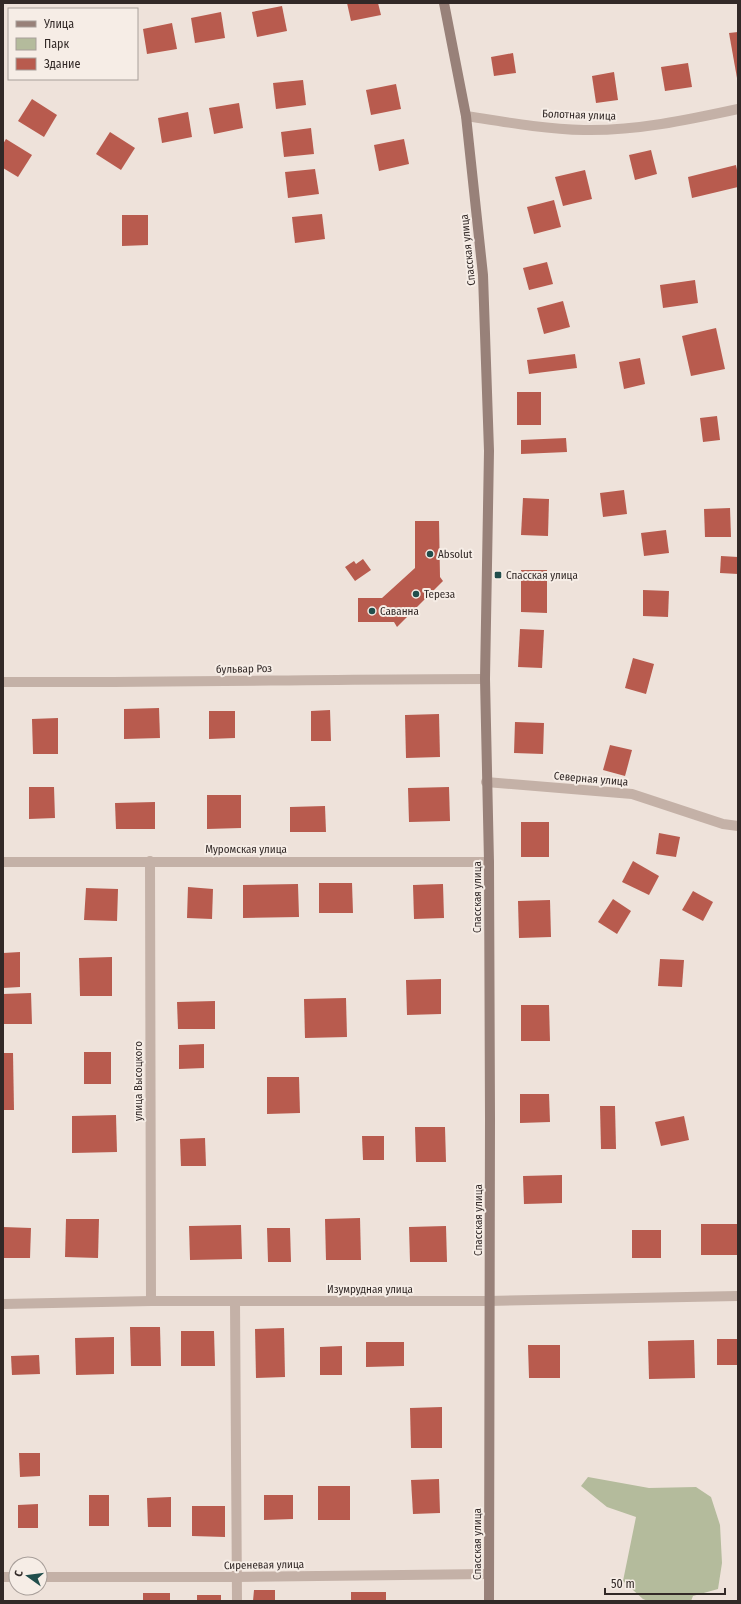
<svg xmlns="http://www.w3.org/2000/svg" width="741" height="1604" font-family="'Fira Sans Condensed',sans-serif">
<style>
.green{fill:#b4bb9c}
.building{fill:#b85b4e}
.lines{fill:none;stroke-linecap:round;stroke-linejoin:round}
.street{stroke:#c4b1a7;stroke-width:10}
.secondary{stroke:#988179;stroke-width:10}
.poi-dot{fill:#214e4c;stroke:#f6ede6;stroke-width:1.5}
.labels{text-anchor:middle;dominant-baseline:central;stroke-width:4;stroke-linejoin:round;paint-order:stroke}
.street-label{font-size:11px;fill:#322927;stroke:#f6ede6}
.poi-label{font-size:11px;fill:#322927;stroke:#f6ede6;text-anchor:start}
</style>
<rect width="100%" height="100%" fill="#eee2da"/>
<!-- green -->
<path class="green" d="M588 1477 649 1488 696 1487 711 1497 720 1525 722 1563 718 1589 693 1596 691 1601H648L643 1599 623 1581 636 1517 607 1507 581 1486Z"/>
<!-- building -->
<g class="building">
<path d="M347 3H378L381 15 351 21Z"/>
<path d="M282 6 287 31 257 37 252 12Z"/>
<path d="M221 12 225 38 195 43 191 18Z"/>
<path d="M172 23 177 49 147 54 143 29Z"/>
<path d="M738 32V78H737L729 33Z"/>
<path d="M513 53 516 73 494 76 491 57Z"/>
<path d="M688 63 692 87 665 91 661 67Z"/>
<path d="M614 72 618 100 596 103 592 76Z"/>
<path d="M303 80 306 105 276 109 273 83Z"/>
<path d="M396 84 401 109 371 115 366 90Z"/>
<path d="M32 99 57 115 44 137 18 121Z"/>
<path d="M239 103 243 128 214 134 209 108Z"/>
<path d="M188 112 192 137 162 143 158 118Z"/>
<path d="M311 128 314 154 284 157 281 132Z"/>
<path d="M110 132 135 148 121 170 96 154Z"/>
<path d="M6 139 32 155 18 177 3 168V144Z"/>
<path d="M404 139 409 164 379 171 374 145Z"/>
<path d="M651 150 657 174 635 180 629 155Z"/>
<path d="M736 165 738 175V187L692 198 688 177Z"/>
<path d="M315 169 319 194 288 198 285 172Z"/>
<path d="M585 170 592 199 563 206 555 177Z"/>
<path d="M554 200 561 227 534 234 527 207Z"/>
<path d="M322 214 325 239 295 243 292 217Z"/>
<path d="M122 215H148V245L122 246Z"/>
<path d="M547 262 553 284 529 290 523 268Z"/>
<path d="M695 280 698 303 663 308 660 285Z"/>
<path d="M563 301 570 327 544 334 537 308Z"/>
<path d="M716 328 725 369 691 376 682 336Z"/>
<path d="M575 354 577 368 529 374 527 360Z"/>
<path d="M640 358 645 384 624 389 619 362Z"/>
<rect x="517" y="392" width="24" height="33"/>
<path d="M717 416 720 440 703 442 700 418Z"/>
<path d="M566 438 567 452 521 454V440Z"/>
<path d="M624 490 627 514 603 517 600 493Z"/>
<path d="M523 498 549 499 548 536 521 535Z"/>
<path d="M730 508 731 537H705L704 509Z"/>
<path d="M415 521H439L440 577 443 581 397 627 394 622H358V598H382L415 568Z"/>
<path d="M666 530 669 553 644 556 641 533Z"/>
<path d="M721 556 738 557V574L720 573Z"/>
<path d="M363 559 371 570 355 581 345 567 354 561 356 564Z"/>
<path d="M521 570H547V613L521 612Z"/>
<path d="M643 590 669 591 668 617 643 616Z"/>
<path d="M520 629 544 630 542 668 518 667Z"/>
<path d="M633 658 654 664 646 694 625 688Z"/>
<path d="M159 708 160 738 124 739V709Z"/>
<path d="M330 710 331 741H311V711Z"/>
<path d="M209 711H235V738L209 739Z"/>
<path d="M439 714 440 757 406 758 405 715Z"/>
<path d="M58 718V754H33L32 719Z"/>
<path d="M515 722 544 723 543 754 514 753Z"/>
<path d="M610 745 632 750 625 776 603 770Z"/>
<path d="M29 787H54L55 818 29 819Z"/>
<path d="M449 787 450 821 409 822 408 788Z"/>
<path d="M207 795H241V828L207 829Z"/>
<path d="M155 802V829H116L115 803Z"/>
<path d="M325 806 326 832H290V807Z"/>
<rect x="521" y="822" width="28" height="35"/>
<path d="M659 833 680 837 676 857 656 854Z"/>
<path d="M633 861 659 876 649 895 622 882Z"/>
<path d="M319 883H352L353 913H319Z"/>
<path d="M298 884 299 917 243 918V885Z"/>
<path d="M443 884 444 918 414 919 413 885Z"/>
<path d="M188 887 213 889 212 919 187 918Z"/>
<path d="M86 888 118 889 117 921 84 920Z"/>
<path d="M693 891 713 902 703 921 682 910Z"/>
<path d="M613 899 631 911 617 934 598 922Z"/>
<path d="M550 900 551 937 519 938 518 901Z"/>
<path d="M20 952V987L3 988V953Z"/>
<path d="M112 957V996H80L79 958Z"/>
<path d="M660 959 684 960 682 987 658 986Z"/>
<path d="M441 979V1014L407 1015 406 980Z"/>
<path d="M31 993 32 1024H3V994Z"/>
<path d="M346 998 347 1037 305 1038 304 999Z"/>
<path d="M215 1001V1029H178L177 1002Z"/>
<path d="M521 1005H549L550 1041H521Z"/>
<path d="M204 1044V1068L179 1069V1045Z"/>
<rect x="84" y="1052" width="27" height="32"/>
<path d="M3 1053H13L14 1110H3Z"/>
<path d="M267 1077H299L300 1113 267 1114Z"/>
<path d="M520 1094H549L550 1122 520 1123Z"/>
<path d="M600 1106H615L616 1149H601Z"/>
<path d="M116 1115 117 1152 72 1153V1116Z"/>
<path d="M684 1116 689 1140 661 1146 655 1122Z"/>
<path d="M415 1127H445L446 1162H416Z"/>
<path d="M362 1136H384V1160H363Z"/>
<path d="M205 1138 206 1166H181L180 1139Z"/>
<path d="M562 1175V1203L524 1204 523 1176Z"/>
<path d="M360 1218 361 1260H326L325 1219Z"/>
<path d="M66 1219H99L98 1258 65 1257Z"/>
<path d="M701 1224H737L738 1255H701Z"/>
<path d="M241 1225 242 1259 190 1260 189 1226Z"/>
<path d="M446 1226 447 1262H410L409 1227Z"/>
<path d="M3 1227 31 1228 30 1258H3Z"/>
<path d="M267 1228H290L291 1262H268Z"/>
<rect x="632" y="1230" width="29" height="28"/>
<path d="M130 1327H160L161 1366H131Z"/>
<path d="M284 1328 285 1377 256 1378 255 1329Z"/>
<path d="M181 1331H214L215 1366H181Z"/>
<path d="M114 1337V1374L76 1375 75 1338Z"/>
<rect x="717" y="1339" width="21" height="26"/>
<path d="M694 1340 695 1378 649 1379 648 1341Z"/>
<path d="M366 1342H404V1366L366 1367Z"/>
<path d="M528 1345H560V1378H529Z"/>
<path d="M342 1346V1375H320V1347Z"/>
<path d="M39 1355 40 1374 12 1375 11 1356Z"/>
<path d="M442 1407V1448H411L410 1408Z"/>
<path d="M19 1453H40V1476L20 1477Z"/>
<path d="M439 1479 440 1513 413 1514 411 1480Z"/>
<rect x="318" y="1486" width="32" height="34"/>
<rect x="89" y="1495" width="20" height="31"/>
<path d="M264 1495H293V1519L264 1520Z"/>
<path d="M171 1497V1527H148L147 1498Z"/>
<path d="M38 1504V1528H18V1505Z"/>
<path d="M192 1506H225V1537L192 1536Z"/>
<path d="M254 1590H275V1601H253Z"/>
<rect x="351" y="1592" width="35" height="9"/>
<rect x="143" y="1593" width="27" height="8"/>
<rect x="197" y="1595" width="24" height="6"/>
</g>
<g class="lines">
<!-- street -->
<g class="street">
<path d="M466 116C505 122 544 129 584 130 636 131 687 120 738 109"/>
<path d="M3 682C164 683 324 679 485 679"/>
<path d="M486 782 632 794 723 824 738 826"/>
<path d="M150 861 151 1301"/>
<path d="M3 862H489"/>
<path d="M235 1302 237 1601"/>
<path d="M3 1304 151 1301H489L738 1296"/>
<path d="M3 1577H16"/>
<path d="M40 1577H237L488 1574"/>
</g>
<!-- secondary -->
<path class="secondary" d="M444 3 466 116 483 275 489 451 485 679 489 862 490 1118 489 1601"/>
</g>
<!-- markers -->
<g class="poi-dot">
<circle cx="430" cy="554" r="4"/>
<rect x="494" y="571" width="8" height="8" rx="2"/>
<circle cx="416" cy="594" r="4"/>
<circle cx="372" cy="611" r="4"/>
</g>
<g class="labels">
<!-- street labels -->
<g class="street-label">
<text transform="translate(579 115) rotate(2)">Болотная улица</text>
<text transform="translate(468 250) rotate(-96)">Спасская улица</text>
<text transform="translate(244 669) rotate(-1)">бульвар Роз</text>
<text transform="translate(591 779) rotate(5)">Северная улица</text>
<text x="246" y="849">Муромская улица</text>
<text transform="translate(477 897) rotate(-90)">Спасская улица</text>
<text transform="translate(138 1081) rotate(-90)">улица Высоцкого</text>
<text transform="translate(478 1220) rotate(-90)">Спасская улица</text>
<text x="370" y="1289">Изумрудная улица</text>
<text transform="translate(477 1544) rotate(-90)">Спасская улица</text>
<text transform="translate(264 1565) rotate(-1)">Сиреневая улица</text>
</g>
<!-- poi labels -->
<g class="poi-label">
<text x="438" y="554">Absolut</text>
<text x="506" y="575">Спасская улица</text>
<text x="424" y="594">Тереза</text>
<text x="380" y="611">Саванна</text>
</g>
</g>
<!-- border -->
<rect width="741" height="1604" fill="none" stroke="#322927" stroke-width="8"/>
<!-- legend -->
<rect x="8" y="8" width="130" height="72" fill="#f6ede6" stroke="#a89f9a"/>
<rect x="16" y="21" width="20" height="6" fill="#988179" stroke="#a89f9a"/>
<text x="44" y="28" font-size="12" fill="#322927">Улица</text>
<rect x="16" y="38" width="20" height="12" fill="#b4bb9c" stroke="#a89f9a"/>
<text x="44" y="48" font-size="12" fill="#322927">Парк</text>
<rect x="16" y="58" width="20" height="12" fill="#b85b4e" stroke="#a89f9a"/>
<text x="44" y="68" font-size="12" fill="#322927">Здание</text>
<!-- north arrow -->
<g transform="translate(28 1576) rotate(284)"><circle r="19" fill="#f6ede6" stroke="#a89f9a"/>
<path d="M0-3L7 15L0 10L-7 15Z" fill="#214e4c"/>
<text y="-6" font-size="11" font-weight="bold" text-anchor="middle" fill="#322927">С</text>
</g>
<!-- scale -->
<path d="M605 1588v6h120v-6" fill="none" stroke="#322927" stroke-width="2"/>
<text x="611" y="1588" font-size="12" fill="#322927" stroke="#f6ede6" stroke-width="3" paint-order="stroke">50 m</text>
</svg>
